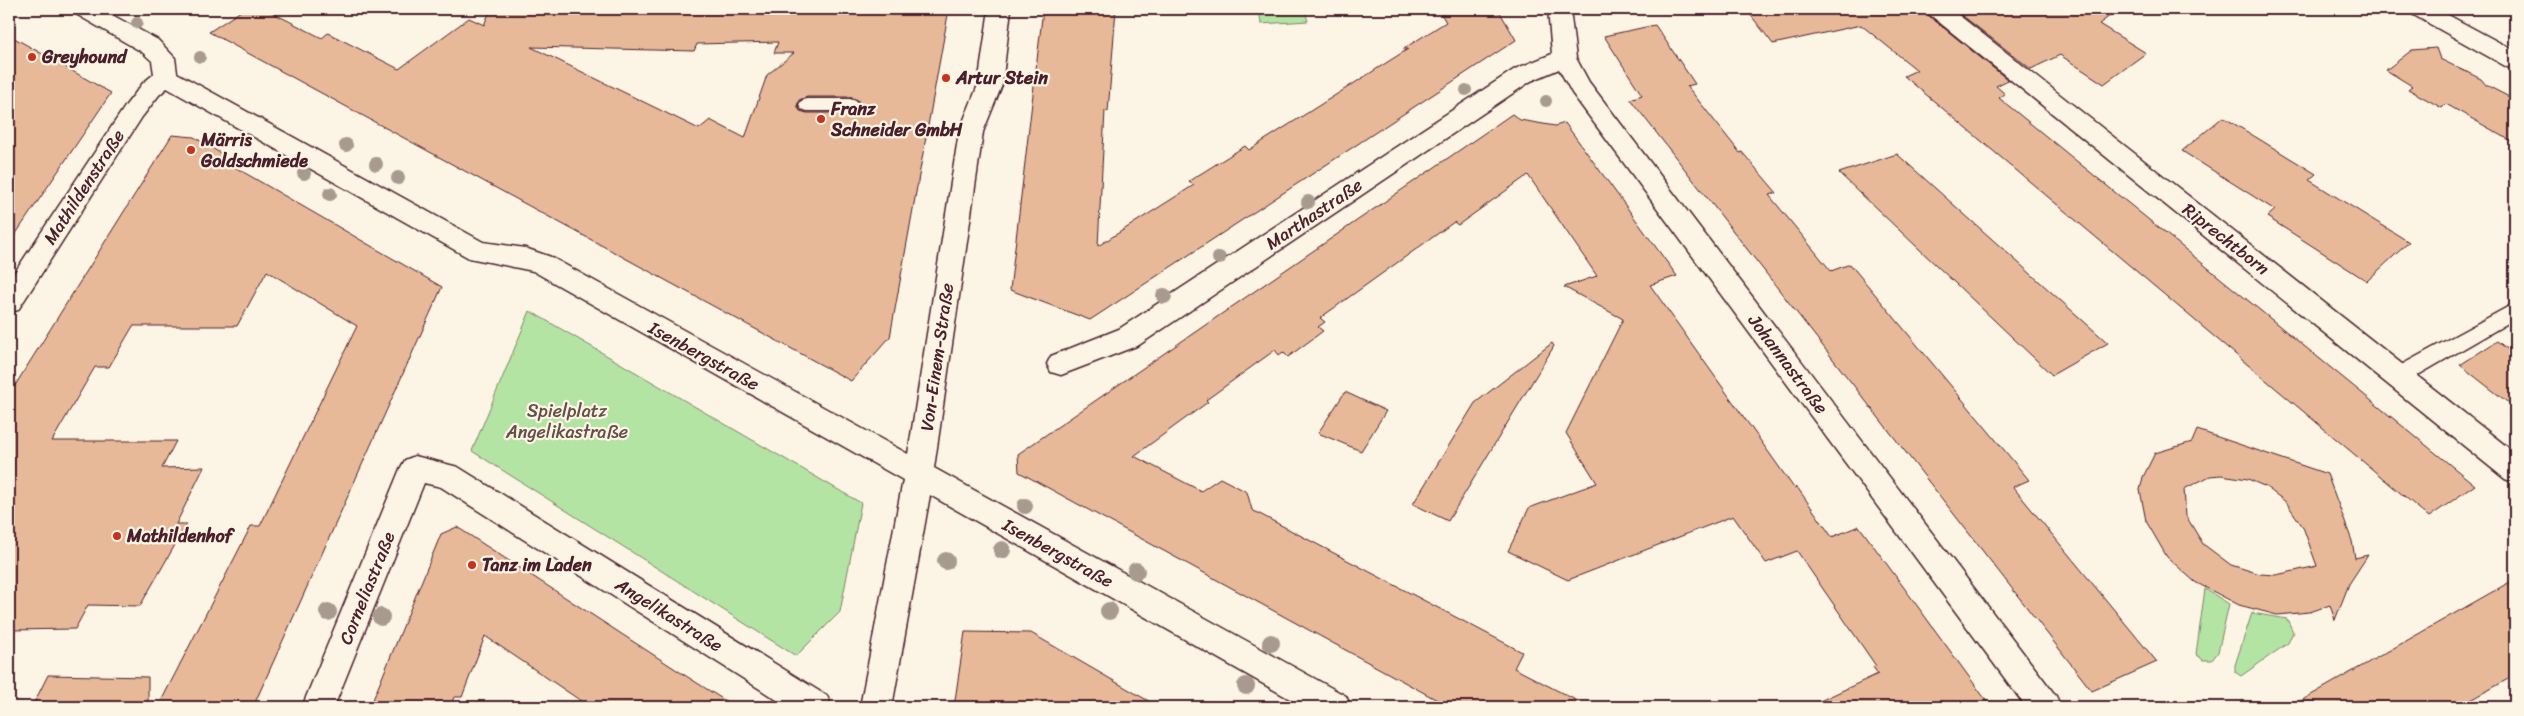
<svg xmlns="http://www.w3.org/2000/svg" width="2524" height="716" font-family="Sriracha,sans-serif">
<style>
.green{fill:#b4e4a4;stroke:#7f8268}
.building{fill:#e8b999;stroke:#4a1f2b;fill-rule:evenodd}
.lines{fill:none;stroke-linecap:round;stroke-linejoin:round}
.lane-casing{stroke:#4a1f2b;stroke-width:3}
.street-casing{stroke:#4a1f2b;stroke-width:3}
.lane{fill:#fcf5e5;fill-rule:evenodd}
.street{fill:#fcf5e5;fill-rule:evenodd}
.tree{fill:#a89a8f}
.poi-dot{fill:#c8321e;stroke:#fcf5e5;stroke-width:2}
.labels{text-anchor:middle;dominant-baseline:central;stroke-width:4.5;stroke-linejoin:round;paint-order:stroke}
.poi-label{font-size:18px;font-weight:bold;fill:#4a1f2b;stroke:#fcf5e5;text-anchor:start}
.street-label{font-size:18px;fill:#4a1f2b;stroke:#fcf5e5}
.park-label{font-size:18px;fill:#645049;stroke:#fcf5e5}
</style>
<rect width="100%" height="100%" fill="#fcf5e5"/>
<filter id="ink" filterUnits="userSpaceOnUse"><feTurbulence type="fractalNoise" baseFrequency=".02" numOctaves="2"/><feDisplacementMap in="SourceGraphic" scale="10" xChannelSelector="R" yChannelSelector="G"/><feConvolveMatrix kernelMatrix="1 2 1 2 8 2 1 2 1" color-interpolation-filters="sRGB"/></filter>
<g filter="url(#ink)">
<!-- green -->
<g class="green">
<path d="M1259 9H1304L1308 21 1261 24Z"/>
<path d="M530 311 861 503 840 612 796 656 472 451Z"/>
<path d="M2205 589 2229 604 2218 652 2212 660H2203L2196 654Z"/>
<path d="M2252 613 2287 619 2293 632 2288 643 2241 676 2235 672V665Z"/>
</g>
<!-- building -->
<g class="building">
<path d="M244 9H265L322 38 328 33 399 69 469 18 484 25 490 11 949 9 890 337 851 381 209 32ZM778 42 774 53H794L767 75 745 138 710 120 699 129 531 47 694 51 697 44ZM807 97H850L858 100 860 106 857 111 850 113H807L800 111 797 106 799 100Z"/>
<path d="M1043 9H1116L1108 112 1105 110 1098 246 1194 185 1189 181 1245 146 1249 150 1408 49H1403L1446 22 1438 9H1498L1516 40 1090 320 1010 290Z"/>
<path d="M1746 9H1924L1928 15 2008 80 1996 86 2005 94 1999 98 2475 485 2429 517 1904 76 1917 70 1861 25 1773 44Z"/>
<path d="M1954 9H2119L2099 24 2146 53 2104 84 2060 55 2031 69Z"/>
<path d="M1655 25 1695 84 1687 86 1740 153 1742 152 1777 193 1769 195 1831 271 1850 264 2029 480 2013 487 2157 662 2092 691 1630 99 1642 95 1604 36Z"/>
<path d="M9 35 111 93 9 244Z"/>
<path d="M2436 48 2440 59 2481 79 2486 85 2515 100V143L2446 104 2442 108 2408 89 2412 86 2386 70 2412 50Z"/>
<path d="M1512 114 1520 120 1555 126 1565 123 1677 276 1650 285 1794 488 1797 487 1832 537 1859 526 1991 707H1807L1878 674 1873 667 1876 666 1797 551 1766 563 1733 516 1568 580 1508 551 1529 508 1597 483 1566 433 1623 319 1564 287 1597 276 1528 175 1458 225 1454 222 1320 318 1325 322 1318 327 1323 331 1288 357 1283 352 1279 355 1275 350 1206 400 1208 402 1134 456 1201 491 1220 478 1247 492 1252 510 1522 652 1514 668 1589 707H1450L1019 472 1018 454Z"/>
<path d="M2223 117 2316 174 2309 180 2409 242 2367 281 2267 217 2275 210 2182 151Z"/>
<path d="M172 135 194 137 230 159 226 162 442 287 253 707H158L251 526H260L357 326 267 271 237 326H133L109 367H95L52 441H176L162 468 204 467 176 524H187L140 606 88 605 75 629 9 630V395Z"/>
<path d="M1897 154 2108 343 2052 375 1839 173Z"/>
<path d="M2497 341 2515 355V408L2460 365Z"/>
<path d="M1552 343 1554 346 1448 521 1413 504 1475 403Z"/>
<path d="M1345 392 1386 411 1361 451 1318 433Z"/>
<path d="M2197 430 2327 474 2352 541 2355 558 2368 555 2349 584 2335 620 2330 605 2310 612 2277 615 2239 605 2195 582 2167 557 2146 521 2140 490 2143 477 2155 453 2192 442ZM2221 475 2248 479 2266 487 2286 502 2303 527 2317 566 2276 575 2260 574 2231 565 2203 544 2186 516 2184 489 2210 476Z"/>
<path d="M457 527 683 674 735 707H590L485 636 462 697H454L450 707H370L441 534Z"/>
<path d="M2515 579V675L2459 707H2290Z"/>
<path d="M965 632 1031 633 1159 707H954Z"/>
<path d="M48 675 148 677V707H32Z"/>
</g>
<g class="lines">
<defs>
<g id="lane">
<path d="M807 99H850L856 101 858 105 856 109 850 111H807L801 109 799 105 801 101Z"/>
<path d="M2515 303V319L2406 382 2399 384 2392 382 2390 376 2392 370Z"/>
</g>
<g id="street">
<path d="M73 9H101L158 40 175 58 177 73 483 242 525 248 551 257 908 454 959 132 978 85 989 9H1011L1002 85 983 132 934 468 1346 696 1351 707H1304L930 495 892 707H860L903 480 533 271 469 258 167 88 159 95 142 117 18 310 9 313V281L126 105 143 83 154 74 152 61 142 52 76 14Z"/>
<path d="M1548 9H1570L1576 58 1589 82 2056 696 2061 707H2026L1572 93 1559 69 1531 81 1139 345 1061 375 1051 372 1047 364 1051 356 1119 329 1515 69 1552 54Z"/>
<path d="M1926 9H1951L2515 453V483L2505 479 1929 14Z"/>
<path d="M2409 9H2437L2515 51V69L2507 67 2412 14Z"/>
<path d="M415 456 458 467 827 696 832 707H788L441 487 424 483 334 707H302L400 469 405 460Z"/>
</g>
</defs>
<!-- lane casing -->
<use href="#lane" class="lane-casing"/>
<!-- street casing -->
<use href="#street" class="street-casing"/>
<!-- lane -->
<use href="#lane" class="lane"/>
<!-- street -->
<use href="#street" class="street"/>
</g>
<!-- trees -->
<g class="tree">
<circle cx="137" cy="23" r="6"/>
<circle cx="115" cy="57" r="6"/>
<circle cx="200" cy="57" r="6"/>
<circle cx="1466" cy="90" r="6"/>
<circle cx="1546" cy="101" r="6"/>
<circle cx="346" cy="145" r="7"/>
<circle cx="376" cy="164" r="7"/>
<circle cx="304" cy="173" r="7"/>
<circle cx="398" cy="178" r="7"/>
<circle cx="330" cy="194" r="7"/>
<circle cx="1308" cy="202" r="7"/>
<circle cx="1219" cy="258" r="7"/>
<circle cx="1164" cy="296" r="8"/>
<circle cx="1025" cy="506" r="8"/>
<circle cx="1002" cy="550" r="9"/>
<circle cx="946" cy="561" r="9"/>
<circle cx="1136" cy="571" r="9"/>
<circle cx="1109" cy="611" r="9"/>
<circle cx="328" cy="612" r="9"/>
<circle cx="381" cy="617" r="9"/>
<circle cx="1271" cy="643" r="9"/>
<circle cx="1246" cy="686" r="9"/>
</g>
</g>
<!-- markers -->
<g class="poi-dot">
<circle cx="32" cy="57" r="5"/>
<circle cx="946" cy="78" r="5"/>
<circle cx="821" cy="119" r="5"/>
<circle cx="191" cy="150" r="5"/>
<circle cx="117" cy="536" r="5"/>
<circle cx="472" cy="565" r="5"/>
</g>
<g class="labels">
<!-- poi labels -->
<g class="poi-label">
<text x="42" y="57">Greyhound</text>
<text x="956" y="78">Artur Stein</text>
<text x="831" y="109">Franz<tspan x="831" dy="21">Schneider GmbH</tspan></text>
<text x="201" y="140">Märris<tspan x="201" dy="21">Goldschmiede</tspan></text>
<text x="127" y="536">Mathildenhof</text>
<text x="482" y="565">Tanz im Laden</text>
</g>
<!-- street labels -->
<g class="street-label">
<text transform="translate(84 187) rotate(-57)">Mathildenstraße</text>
<text transform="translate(1314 214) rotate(-34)">Marthastraße</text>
<text transform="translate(2226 239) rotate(38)">Riprechtborn</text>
<text transform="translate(704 356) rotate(29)">Isenbergstraße</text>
<text transform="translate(937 357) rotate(-82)">Von-Einem-Straße</text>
<text transform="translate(1788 364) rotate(53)">Johannastraße</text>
<text transform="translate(1058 553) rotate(29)">Isenbergstraße</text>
<text transform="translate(367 588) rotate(-68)">Corneliastraße</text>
<text transform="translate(669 615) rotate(32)">Angelikastraße</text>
</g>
<!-- park labels -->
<g class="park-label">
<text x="567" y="411">Spielplatz<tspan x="567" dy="21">Angelikastraße</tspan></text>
</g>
</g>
<!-- margin -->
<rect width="2524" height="716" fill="none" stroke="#fcf5e5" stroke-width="30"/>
<rect x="15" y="15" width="2494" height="686" fill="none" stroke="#4a1f2b" stroke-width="2" filter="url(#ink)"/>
</svg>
